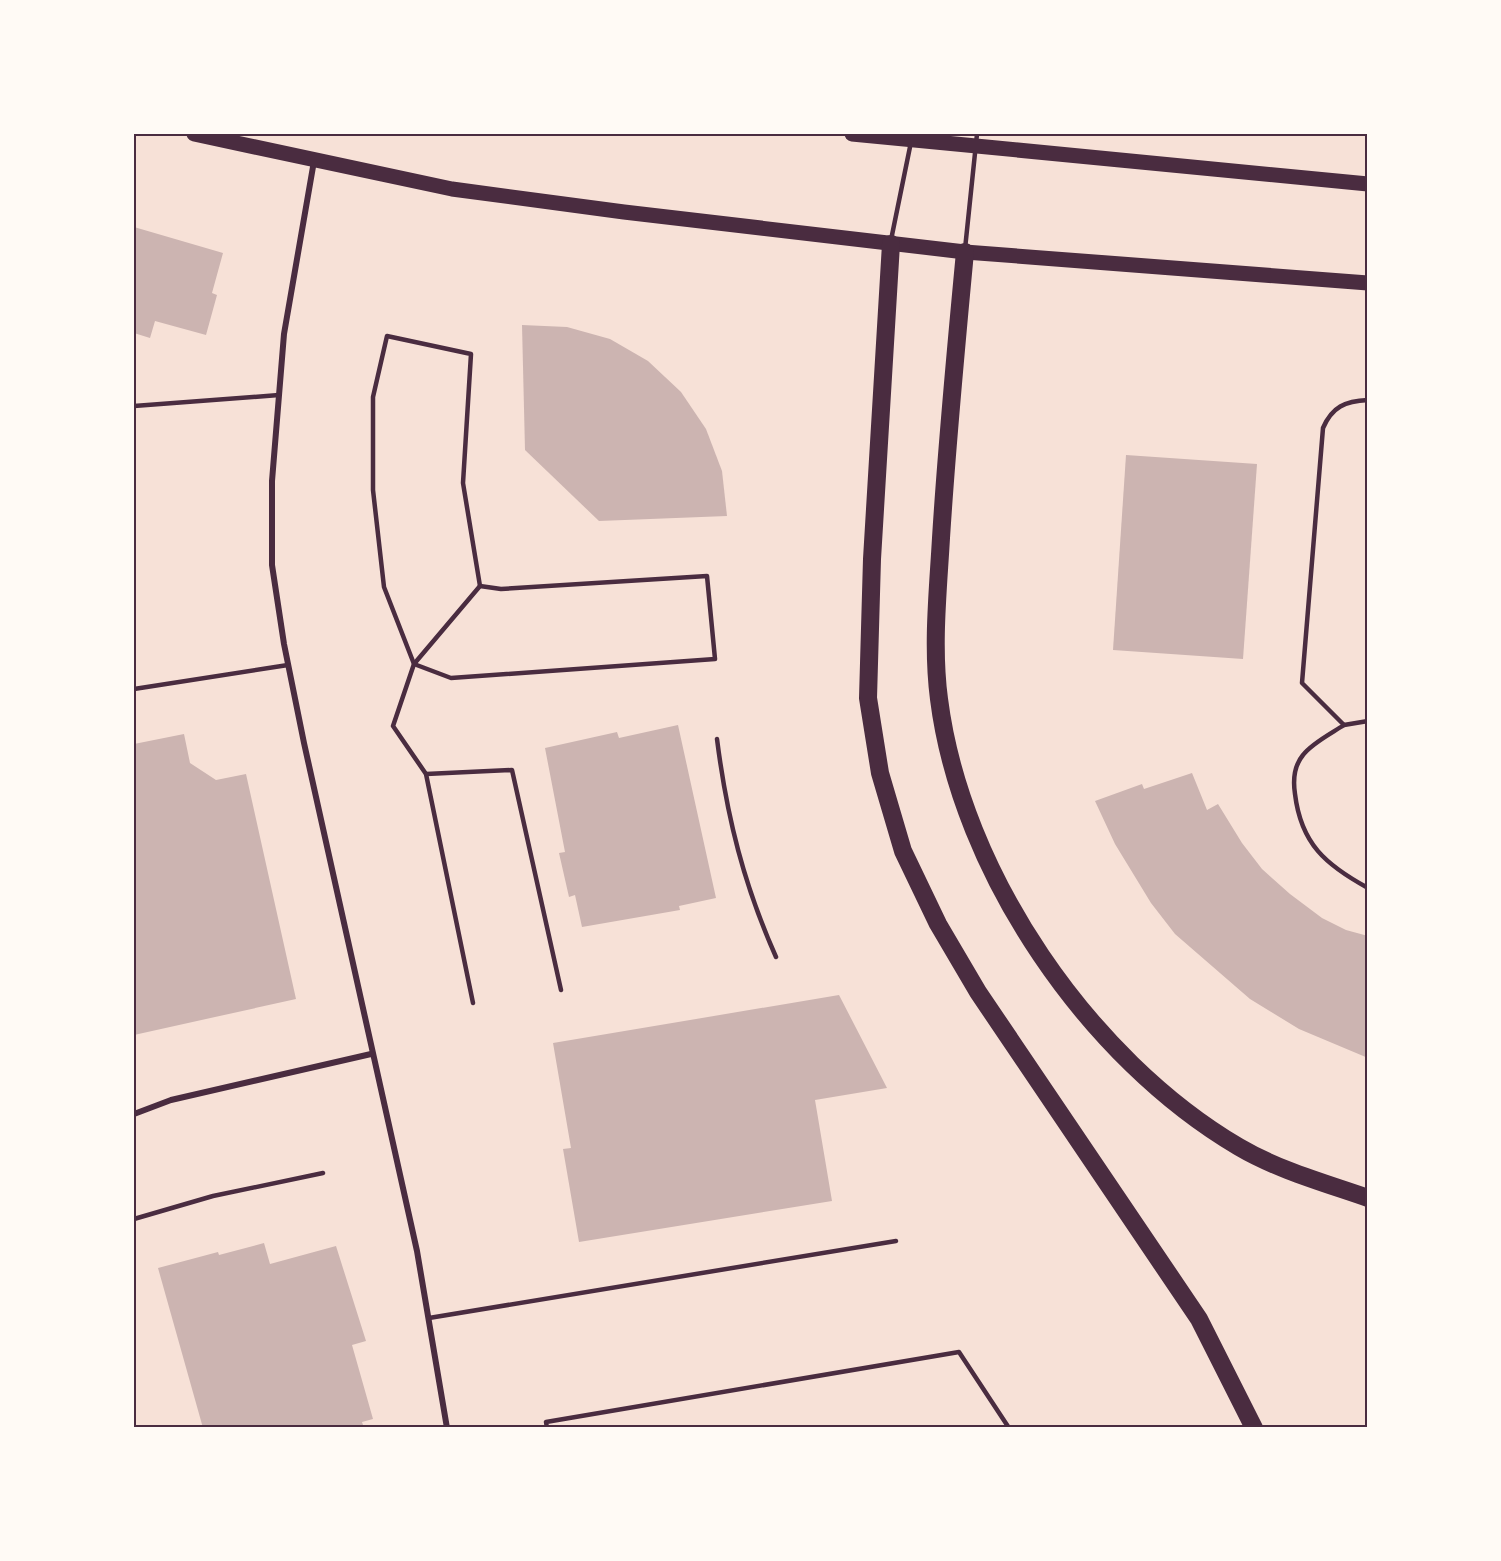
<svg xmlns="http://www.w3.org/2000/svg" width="1501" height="1561" font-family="'Nunito Sans',sans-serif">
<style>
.building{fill:#ccb4b1}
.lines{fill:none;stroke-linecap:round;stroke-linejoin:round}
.service{stroke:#4a2c40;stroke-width:4.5}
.minor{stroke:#4a2c40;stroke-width:6}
.primary{stroke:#4a2c40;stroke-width:15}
.motorway{stroke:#4a2c40;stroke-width:18}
.neatline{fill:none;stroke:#4a2c40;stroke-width:2}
</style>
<rect width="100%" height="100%" fill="#f7e1d7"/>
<!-- building -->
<g class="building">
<path d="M134 227 223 253 212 293 217 295 206 335 155 321 150 338 134 333Z"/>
<path d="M522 325 567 327 610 339 648 361 681 392 706 429 722 471 727 516 599 521 525 450Z"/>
<path d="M1126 455 1257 464 1243 659 1113 650Z"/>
<path d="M678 725 716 898 679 906 680 910 582 927 575 895 569 897 559 853 565 852 545 748 617 732 619 738Z"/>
<path d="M184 734 190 763 216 780 246 774 296 999 134 1035V744Z"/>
<path d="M1192 773 1207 810 1218 804 1242 843 1262 869 1290 894 1322 918 1346 930 1368 936V1058L1299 1029 1250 999 1175 934 1151 903 1115 844 1095 801 1142 784 1144 789Z"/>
<path d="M839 995 887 1088 815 1100 832 1201 579 1242 563 1149 571 1148 553 1043Z"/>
<path d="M264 1243 270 1264 336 1246 366 1341 352 1345 373 1419 362 1422 364 1428H203L158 1268 218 1252 219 1255Z"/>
</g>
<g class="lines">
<!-- service -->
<g class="service">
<path d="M891 240 911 142"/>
<path d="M965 249 977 134"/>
<path d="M387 336 471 354 463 483 480 586 501 589 707 576 715 659 451 678 414 664 384 587 373 490V397Z"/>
<path d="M1368 400C1345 401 1332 407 1323 428L1302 683 1344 725 1368 721"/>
<path d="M134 406 279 395"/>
<path d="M134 689 288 665"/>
<path d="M1344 725C1332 733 1312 743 1303 755 1294 766 1293 781 1295 794 1301 844 1326 865 1368 888"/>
<path d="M717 739C727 818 744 885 776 957"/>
<path d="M426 774 512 770 561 990"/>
<path d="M473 1003 426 774 393 726 414 664 480 586"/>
<path d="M134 1219 213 1196 323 1173"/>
<path d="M429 1318 896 1241"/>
<path d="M547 1428 546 1422 959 1352 1009 1428"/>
</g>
<!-- minor -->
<g class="minor">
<path d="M314 161 284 334 272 481V565L284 644 304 743 417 1251 447 1428"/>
<path d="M134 1114 171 1100 371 1054"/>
</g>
<!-- primary -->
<g class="primary">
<path d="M194 134 452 189 624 212 965 252 1368 283"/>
<path d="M852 134 1368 184"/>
</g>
<!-- motorway -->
<g class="motorway">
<path d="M891 244 872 559 868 698 880 773 903 851 938 924 978 992 1199 1319 1254 1428"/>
<path d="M965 252C956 347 947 442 941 538 938 591 932 646 939 699 961 873 1089 1059 1239 1147 1278 1170 1325 1183 1368 1198"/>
</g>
</g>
<!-- border -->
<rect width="1501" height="1561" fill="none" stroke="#fffaf5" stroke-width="270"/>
<rect x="135" y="135" width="1231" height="1291" class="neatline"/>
</svg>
